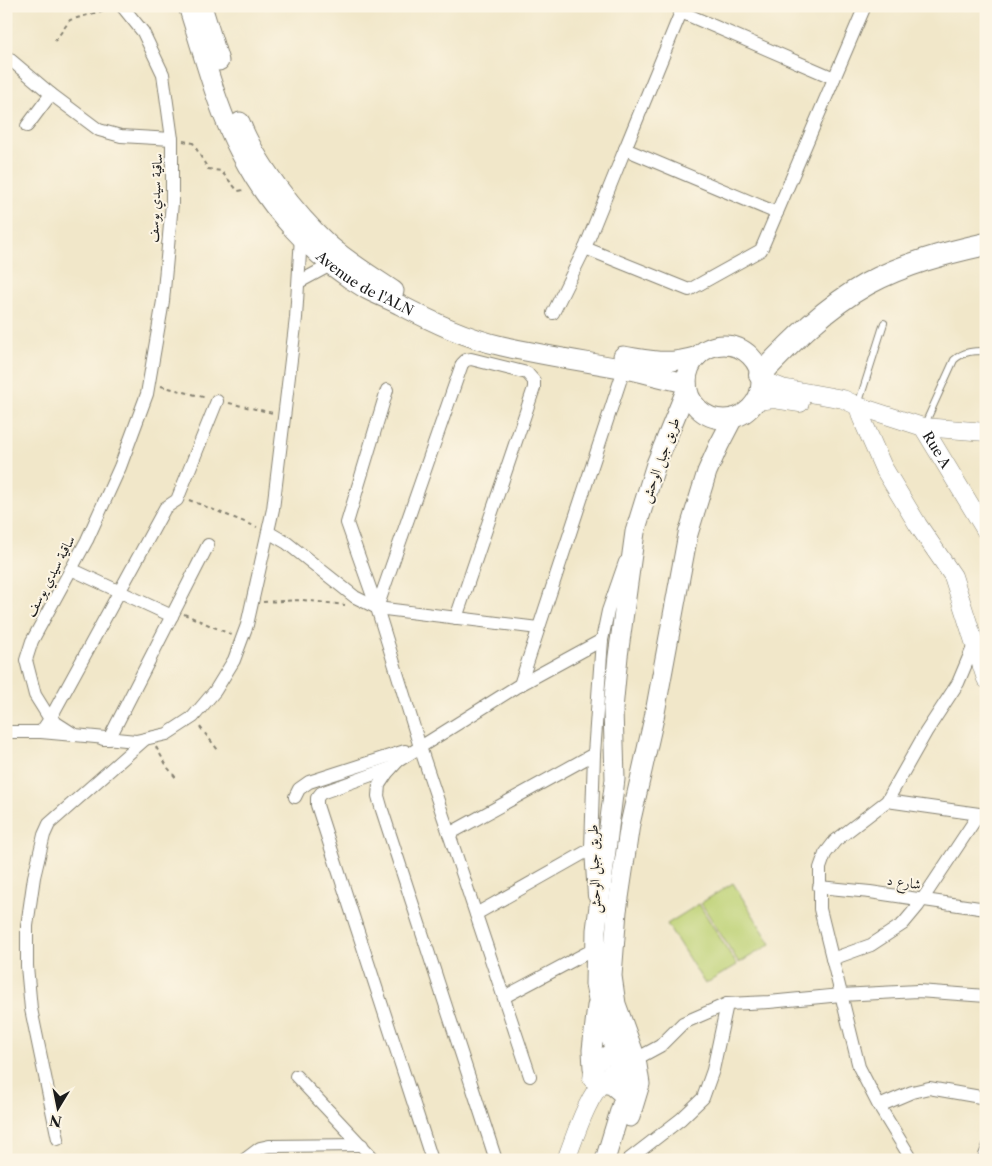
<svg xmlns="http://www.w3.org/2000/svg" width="992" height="1166" font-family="'Libre Caslon Text',Amiri,serif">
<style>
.grass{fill:#bed276;stroke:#6d7749}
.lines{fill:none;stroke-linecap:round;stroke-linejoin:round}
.lane-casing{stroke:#868272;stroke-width:8}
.street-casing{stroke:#868272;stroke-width:14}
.secondary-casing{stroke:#868272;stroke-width:19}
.primary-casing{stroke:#868272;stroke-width:21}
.highway-casing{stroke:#868272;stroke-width:24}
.path{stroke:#868272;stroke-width:2;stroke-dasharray:4 4;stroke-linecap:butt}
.lane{stroke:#fff;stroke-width:6}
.street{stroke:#fff;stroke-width:12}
.secondary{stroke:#fff;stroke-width:18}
.primary{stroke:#fff;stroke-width:19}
.highway{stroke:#fff;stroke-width:22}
.labels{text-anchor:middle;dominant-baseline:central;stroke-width:4;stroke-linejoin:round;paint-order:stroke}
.street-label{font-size:14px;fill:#1c1c1c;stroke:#fcf5e5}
</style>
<rect width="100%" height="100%" fill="#fcf5e5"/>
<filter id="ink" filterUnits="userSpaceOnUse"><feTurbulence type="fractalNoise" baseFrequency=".02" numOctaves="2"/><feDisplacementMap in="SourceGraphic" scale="10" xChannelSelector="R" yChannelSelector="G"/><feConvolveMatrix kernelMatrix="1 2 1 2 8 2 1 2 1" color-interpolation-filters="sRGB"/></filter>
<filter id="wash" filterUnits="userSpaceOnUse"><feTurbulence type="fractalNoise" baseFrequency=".0096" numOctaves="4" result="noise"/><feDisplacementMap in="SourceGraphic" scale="20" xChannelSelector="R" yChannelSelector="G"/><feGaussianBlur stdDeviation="1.12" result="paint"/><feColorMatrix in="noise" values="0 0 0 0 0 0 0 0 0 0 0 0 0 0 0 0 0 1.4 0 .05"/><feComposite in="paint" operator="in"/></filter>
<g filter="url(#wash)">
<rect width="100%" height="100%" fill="#f1e7c9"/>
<!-- grass -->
<g class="grass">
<path d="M733 883 771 944 739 963 701 903Z"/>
<path d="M699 904 737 965 705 984 667 924Z"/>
</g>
</g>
<g filter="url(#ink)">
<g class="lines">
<defs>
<g id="lane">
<path d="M858 405 884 323"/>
<path d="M924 426 954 360C964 351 973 351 986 351"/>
<path d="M980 1160 986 1145"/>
</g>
<g id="street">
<path d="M122 6 143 32 163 74 172 139V203L163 301 147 394 120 467 87 540 32 641 26 660 35 695 50 719 75 735 136 741 167 734 193 717 215 691 234 660 247 625 273 509 296 318 301 236 303 234"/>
<path d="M6 56 51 94 99 130 121 136 172 139"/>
<path d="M27 126 51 94"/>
<path d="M625 149 681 12 834 78"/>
<path d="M585 248 625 149 777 213"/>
<path d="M299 282 336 262"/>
<path d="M553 313 585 248 689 290 761 250 865 6"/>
<path d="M387 390 347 523 377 608 420 747 530 1076"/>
<path d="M268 532 287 543 355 597 377 608 538 628"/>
<path d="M71 569 172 616"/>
<path d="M377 608 462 364 466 360 471 359 527 373 534 381V388L456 618"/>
<path d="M520 685 624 369"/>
<path d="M6 732H41L74 735"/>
<path d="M41 732 50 719 165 508 177 500 217 401"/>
<path d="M103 739H109L208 545"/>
<path d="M391 768 321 793 317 798V805L432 1160"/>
<path d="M295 797 299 789 309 782 405 751"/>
<path d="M887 801 986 815"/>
<path d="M449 834 594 754"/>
<path d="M819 887 870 892 986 909"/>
<path d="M594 896 591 849 594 754 602 640 608 611 625 562"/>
<path d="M476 914 591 849"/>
<path d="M832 959 871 945 903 924 918 906 979 814"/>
<path d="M504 997 596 948"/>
<path d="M636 1059 660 1046 683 1023 727 1004 769 1002 841 995 918 991 986 996"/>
<path d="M296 1076 375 1160"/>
<path d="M879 1106 912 1092 929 1088 986 1098"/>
<path d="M58 1139 31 1009 27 966V926L34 877 44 835 49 824 144 740"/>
<path d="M244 1160 260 1148 269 1146 362 1145"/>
<path d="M496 1160 382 810 378 796 379 785 387 773 398 761 516 687 602 640"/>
<path d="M628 1160 681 1119 703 1098 713 1070 727 1004"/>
<path d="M912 1160 879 1106 859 1067 820 909V868L825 854 835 841 887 801 926 732 958 683 974 645"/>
</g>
<g id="secondary">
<path id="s1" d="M761 380 782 388 843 399 858 406 923 427 986 531"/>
<path d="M756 401 774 399 800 403"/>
<path d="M858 406 862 419 883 467 918 525 953 576 986 679"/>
<path d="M923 427 986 432"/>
<path d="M592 1079C593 1075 593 1070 594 1067 600 1056 619 1049 629 1045"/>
<path d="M566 1160C576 1134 587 1096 607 1077 614 1070 624 1065 633 1061"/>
</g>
<g id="primary">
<path id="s2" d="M188 6C204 55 216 107 240 152 268 207 313 258 366 289 377 295 389 299 400 305 433 322 466 338 502 346 541 355 581 361 620 368 643 372 664 379 687 383"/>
<path d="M202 6 219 61"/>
<path d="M240 122C256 163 296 215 328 244 348 262 372 276 394 291"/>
<circle cx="724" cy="382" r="37"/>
<path d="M623 356C655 361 667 365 698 356"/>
<path d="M593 1068 592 1050 597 1006"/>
<path d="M601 1083 612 1085 624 1095"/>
<path d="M630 1117 640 1084 636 1059 616 1004 612 976 617 911 630 824 654 718 688 534 707 472 719 445 733 418"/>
<path d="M605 1160 623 1101 625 1087 622 1066 601 1015 595 984 596 930 615 779 613 709 618 656 635 532 656 464 687 388"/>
</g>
<path id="highway" d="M760 375C792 341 826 307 867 284 904 264 945 253 986 244"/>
</defs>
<!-- lane casing -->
<use href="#lane" class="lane-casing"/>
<!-- street casing -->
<use href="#street" class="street-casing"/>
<!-- secondary casing -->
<use href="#secondary" class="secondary-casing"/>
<!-- primary casing -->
<use href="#primary" class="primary-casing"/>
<!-- highway casing -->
<use href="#highway" class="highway-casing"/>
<!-- path -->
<g class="path">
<path d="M98 6 105 10"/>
<path d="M55 41 70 20 112 8"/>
<path d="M183 141 193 143 208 169 221 171 238 191 244 190"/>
<path d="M161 386 207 398"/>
<path d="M229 403 273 413"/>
<path d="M189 500 257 527"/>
<path d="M263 602 302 600 345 605"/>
<path d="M184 614 232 635"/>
<path d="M200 727 218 750"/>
<path d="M156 747 168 768 176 778"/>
</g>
<!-- lane -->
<use href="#lane" class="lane"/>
<!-- street -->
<use href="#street" class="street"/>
<!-- secondary -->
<use href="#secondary" class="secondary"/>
<!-- primary -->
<use href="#primary" class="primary"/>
<!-- highway -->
<use href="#highway" class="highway"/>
</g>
</g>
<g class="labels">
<!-- street labels -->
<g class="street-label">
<text transform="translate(155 198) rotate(-87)">ساقية سيدي يوسف</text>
<text stroke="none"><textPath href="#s2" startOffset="340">Avenue de l'ALN</textPath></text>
<text stroke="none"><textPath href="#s1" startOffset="196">Rue A</textPath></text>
<text transform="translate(660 460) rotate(-70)">طريق جبل الوحش</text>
<text transform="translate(50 576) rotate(-62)">ساقية سيدي يوسف</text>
<text transform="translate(594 869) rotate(-92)">طريق جبل الوحش</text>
<text transform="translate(904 882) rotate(8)">شارع د</text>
</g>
</g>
<!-- margin -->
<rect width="992" height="1166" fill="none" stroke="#fcf5e5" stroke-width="25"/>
<!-- north arrow -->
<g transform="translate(58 1108) rotate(190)" stroke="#fcf5e5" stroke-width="4" paint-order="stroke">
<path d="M0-4L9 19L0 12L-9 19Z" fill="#1c1c1c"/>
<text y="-8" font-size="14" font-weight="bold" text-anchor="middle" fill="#1c1c1c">N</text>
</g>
</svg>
